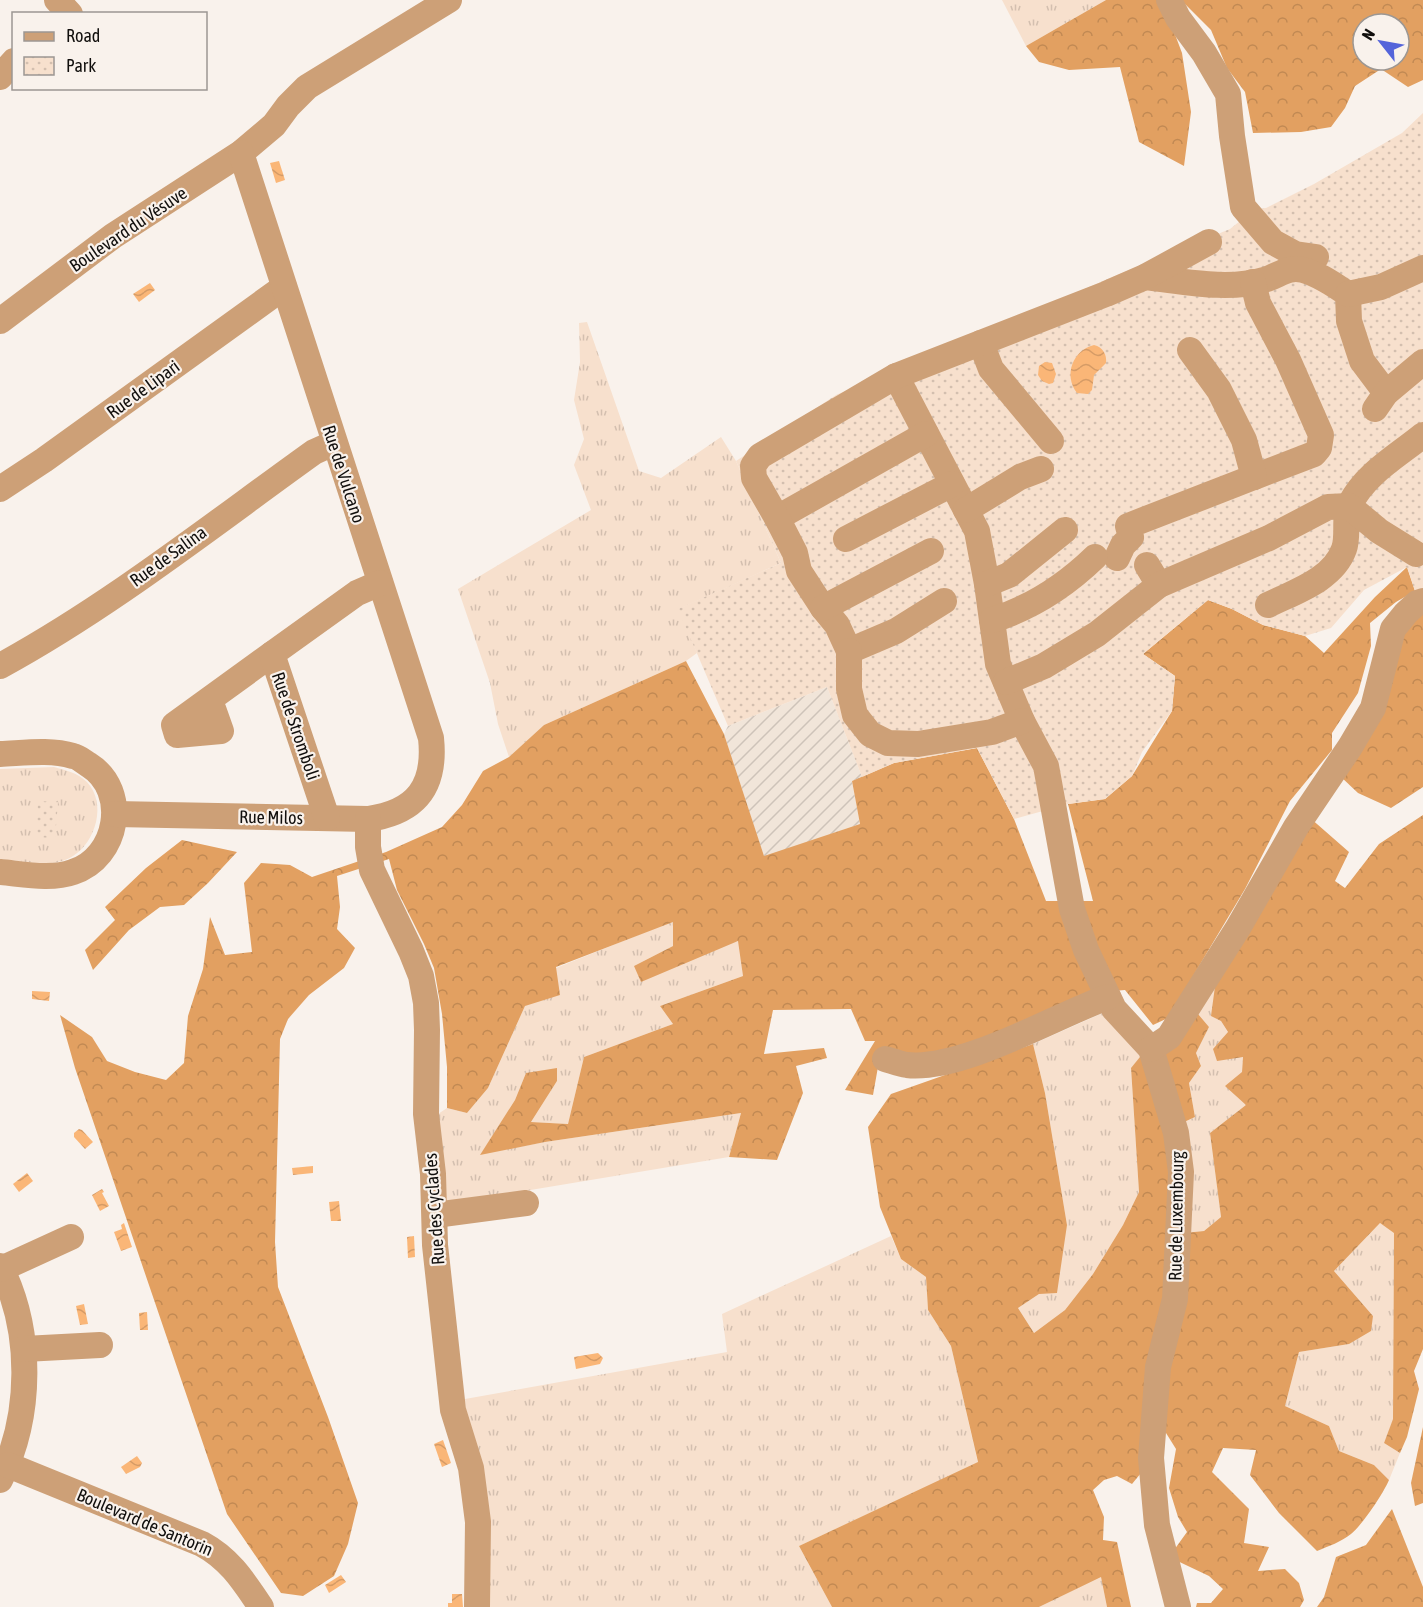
<svg xmlns="http://www.w3.org/2000/svg" width="1423" height="1607" font-family="'Asap Condensed',sans-serif">
<style>
.industrial{fill:url(#industrial-furrows)}
.grass{fill:url(#grass-tufts)}
.forest{fill:url(#forest-crowns);fill-rule:evenodd}
.park{fill:url(#park-dots)}
.water{fill:url(#water-waves)}
.lines{fill:none;stroke-linecap:round;stroke-linejoin:round}
.minor{stroke:#cda077;stroke-width:26}
.labels{text-anchor:middle;dominant-baseline:central;stroke-width:4.5;stroke-linejoin:round;paint-order:stroke}
.street-label{font-size:18px;fill:#110f0d;stroke:#f9f2ec}
</style>
<defs>
<pattern id="industrial-furrows" width="10" height="10" patternUnits="userSpaceOnUse" patternTransform="scale(1.5)"><rect width="10" height="10" fill="#f1e5d9"/><path d="M-1 1l2-2M0 10L10 0M9 11l2-2" fill="none" stroke="#cec3b9"/></pattern>
<pattern id="grass-tufts" width="24" height="20" patternUnits="userSpaceOnUse" patternTransform="scale(1.5)"><rect width="24" height="20" fill="#f7e0cd"/><path d="M3 7l-1-3M5 7V3M7 7l1-3M15 17l-1-3M17 17v-4M19 17l1-3" fill="none" stroke="#d3bfaf"/></pattern>
<pattern id="forest-crowns" width="20" height="18" patternUnits="userSpaceOnUse" patternTransform="scale(1.5)"><rect width="20" height="18" fill="#e2a061"/><path d="M2 6a3 3 0 1 1 6 0M12 15a3 3 0 1 1 6 0" fill="none" stroke="#c18953"/></pattern>
<pattern id="park-dots" width="8" height="8" patternUnits="userSpaceOnUse" patternTransform="scale(1.5)"><rect width="8" height="8" fill="#f7e0cd"/><path d="M2 2h.1M6 6h.1" fill="none" stroke="#d3bfaf" stroke-width="1.8" stroke-linecap="round"/></pattern>
<pattern id="water-waves" width="16" height="10" patternUnits="userSpaceOnUse" patternTransform="scale(1.5)"><rect width="16" height="10" fill="#fab677"/><path d="M0 5q4-4 8 0t8 0" fill="none" stroke="#d59b66"/></pattern>
</defs>
<rect width="100%" height="100%" fill="#f9f2ec"/>
<!-- industrial -->
<path class="industrial" d="M827 687 862 777 852 781 860 824 764 857 724 734 728 726Z"/>
<!-- grass -->
<g class="grass">
<path d="M1002 0H1106L1026 46Z"/>
<path d="M587 322 639 471 661 478 721 437 736 461 781 563 679 609 697 653 686 661 544 725 509 757 498 724 490 683 458 589 591 510 574 465 584 439 574 400 580 362 579 323Z"/>
<path d="M54 767C65 770 78 773 87 782 107 803 96 842 73 856 53 869 22 861 0 859V769Z"/>
<path d="M673 921V946L634 966 739 941 743 976 660 1006 673 1024 584 1057 568 1124 531 1122 557 1081 526 1073 515 1100 481 1154 545 1142 741 1113 729 1157 446 1204 438 1114 447 1108 467 1113 488 1088 525 1006 556 968Z"/>
<path d="M1216 979 1221 1021 1243 1057 1242 1072 1247 1105 1210 1133 1221 1217 1204 1231 1184 1233 1182 1123 1195 1117 1189 1083 1201 1066 1196 1053 1209 1027 1193 1008Z"/>
<path d="M1105 1012 1144 1052 1131 1069 1139 1192 1123 1225 1093 1274 1065 1310 1034 1333 1018 1308 1039 1294 1067 1225 1045 1093 1033 1044Z"/>
<path d="M1380 1223 1394 1232 1393 1420 1384 1443 1400 1453 1389 1480 1374 1465 1339 1451 1329 1426 1285 1406 1299 1352 1349 1344 1373 1316 1334 1271Z"/>
<path d="M891 1236 901 1259 926 1277 928 1310 951 1346 978 1463 799 1546 832 1607H481L465 1399 727 1352 722 1314Z"/>
<path d="M1101 1576 1107 1607H1039Z"/>
</g>
<!-- forest -->
<g class="forest">
<path d="M1106 0H1162L1182 53 1191 112 1184 166 1139 142 1120 67 1069 70 1039 62 1026 46Z"/>
<path d="M1181 0H1423V80L1408 87 1381 69 1355 86 1345 108 1331 127 1301 132 1253 133 1245 92 1227 68 1211 30ZM1363 24H1399V60H1363Z"/>
<path d="M1407 567 1415 591 1396 602 1370 623 1371 646 1358 693 1332 733V750L1290 801 1245 889 1168 1018 1153 1025 1125 990 1089 993 933 1060 881 1050 873 1095 845 1090 875 1041H865L851 1009 773 1010 764 1054 824 1048 827 1058 796 1066 803 1093 777 1160 729 1157 741 1113 545 1142 480 1155 515 1100 526 1073 557 1068V1081L531 1122 568 1124 584 1057 673 1024 660 1006 743 976 738 941 641 982 634 966 673 946V922L556 967 560 995 525 1006 488 1088 467 1113 447 1108V1067L442 1014 434 968 424 944 397 890 389 859 337 876 340 907 337 929 355 948 344 968 309 995 288 1019 280 1039 275 1242 278 1287 328 1417 358 1503 348 1544 334 1576 303 1596 281 1593 227 1514 75 1068 60 1015 92 1037 107 1061 135 1072 166 1080 184 1063 188 1016 203 969 210 917 225 955 252 952 244 883 261 863 290 865 312 877 386 852 442 827 462 805 483 771 509 757 544 725 686 661 724 734 764 856 860 824 852 781 894 763 977 748 1014 819 1046 901H1093L1068 804 1105 799 1132 776 1172 711 1175 676 1143 654 1208 600 1232 609 1263 625 1305 636 1324 653 1375 597Z"/>
<path d="M1423 604V787L1391 808 1358 793 1340 776 1387 662Z"/>
<path d="M1423 815V1349L1414 1371 1419 1389 1407 1437 1400 1453 1384 1443 1393 1419 1394 1233 1380 1223 1334 1271 1373 1316 1371 1331 1349 1344 1299 1352 1285 1406 1329 1426 1339 1451 1374 1465 1389 1480C1383 1494 1363 1524 1351 1534 1341 1542 1329 1546 1317 1551L1279 1513 1250 1475 1256 1450 1223 1448 1212 1472 1249 1509 1244 1543 1269 1547 1258 1571 1285 1569 1299 1583 1304 1600 1300 1607H1196L1197 1603H1211L1223 1589 1209 1576 1169 1557 1187 1532 1178 1517 1169 1488 1176 1449 1161 1425 1184 1233 1204 1231 1221 1217 1210 1133 1246 1105 1225 1086 1242 1072 1243 1057 1217 1061 1213 1049 1228 1032 1221 1021 1211 1016 1216 979 1309 817 1349 852 1335 881 1345 888 1379 844Z"/>
<path d="M182 840 237 852 208 883 184 905 160 907 129 930 93 970 85 950 115 920 105 907 146 868Z"/>
<path d="M1193 1008 1209 1027 1196 1053 1201 1066 1189 1083 1195 1117 1182 1123 1159 1051Z"/>
<path d="M1033 1044 1045 1093 1067 1225 1057 1293 1039 1294 1018 1308 1034 1333 1065 1310 1093 1274 1123 1225 1139 1192 1131 1068 1144 1052 1176 1175 1169 1302 1141 1473 1132 1484 1117 1476 1104 1480 1093 1490 1104 1517 1103 1540 1117 1542 1131 1607H1107L1101 1577 1039 1607H832L799 1546 978 1462 951 1346 928 1310 926 1277 901 1259 880 1207 868 1127 891 1094Z"/>
<path d="M1423 1427V1503L1415 1506 1411 1483Z"/>
<path d="M1392 1509 1423 1587V1607H1317L1324 1597 1336 1557 1366 1545Z"/>
</g>
<!-- park -->
<g class="park">
<path d="M1423 113V589L1415 591 1407 567 1364 590 1331 628 1305 636 1263 625 1232 609 1208 600 1143 654 1175 676 1172 711 1142 752 1132 776 1105 799 1068 804 1014 819 977 748 894 763 862 777 827 687 728 726 678 609 781 563 736 461 836 395 1117 275 1230 229 1255 209 1266 208 1314 184 1402 133Z"/>
<path d="M38 801 58 802 55 838 35 837Z"/>
</g>
<!-- water -->
<g class="water">
<path d="M279 161 285 180 276 183 270 163Z"/>
<path d="M150 283 155 290 139 302 133 294Z"/>
<path d="M1094 345C1103 347 1107 355 1106 363L1094 375 1092 390 1088 394 1077 393C1063 375 1073 350 1094 345Z"/>
<path d="M1045 362 1052 363 1056 374 1053 383 1049 384 1042 381 1038 375 1039 366Z"/>
<path d="M32 991 50 992 49 1001 32 999Z"/>
<path d="M79 1129 82 1130 93 1142 85 1149 74 1137V1133Z"/>
<path d="M313 1166V1173L293 1175 292 1168Z"/>
<path d="M27 1173 33 1181 19 1192 13 1184Z"/>
<path d="M102 1189 104 1192 102 1193 109 1206 100 1211 92 1195Z"/>
<path d="M339 1201 341 1221H331L329 1202Z"/>
<path d="M124 1223 132 1247 121 1251 114 1232 122 1229 121 1225Z"/>
<path d="M414 1236 415 1257 408 1258 407 1237Z"/>
<path d="M84 1304 88 1324 80 1325 76 1306Z"/>
<path d="M147 1312 148 1330H140L139 1313Z"/>
<path d="M598 1353 603 1358 600 1364 576 1369 574 1357Z"/>
<path d="M443 1440 451 1463 442 1467 434 1444Z"/>
<path d="M137 1456 142 1463 140 1467 126 1474 121 1467Z"/>
<path d="M341 1575 346 1582 329 1593 325 1585Z"/>
<path d="M452 1594H462L463 1607H448V1603H452Z"/>
</g>
<g class="lines">
<!-- minor -->
<g class="minor">
<path d="M57 0 70 14"/>
<path d="M1169 0 1178 18 1204 53 1228 94 1232 136 1243 207 1273 242 1295 254 1316 257"/>
<path d="M0 77 14 61"/>
<path d="M1145 277C1183 281 1227 291 1264 280 1279 276 1287 266 1303 270 1319 274 1334 285 1348 294L1349 321 1362 361 1386 393"/>
<path d="M1253 282 1258 303 1288 360 1321 435 1319 448 1314 454 1254 477"/>
<path d="M1348 294 1381 287 1423 268"/>
<path d="M0 321 113 236 241 153 274 125 288 106 307 87 449 0"/>
<path d="M981 343 991 369 1051 441"/>
<path d="M896 376 977 531 987 584 998 664 1022 721 1046 766 1072 909 1086 950 1114 1009 1151 1049 1176 1133 1181 1172 1175 1299 1158 1367 1151 1458 1157 1525 1178 1607"/>
<path d="M1375 409 1386 393 1423 362"/>
<path d="M0 489 44 460 284 287"/>
<path d="M966 510 1020 477 1041 469"/>
<path d="M777 518 926 434"/>
<path d="M846 539 952 484"/>
<path d="M1117 558 1123 545 1131 537 1128 526 1254 477 1244 440 1219 390 1190 350"/>
<path d="M1147 565 1159 585"/>
<path d="M987 584 1009 575 1065 530"/>
<path d="M944 601 896 631 849 651 837 625 823 608 799 571 795 553 777 518 754 478 753 466 760 456 896 376 1106 294 1145 277 1209 242"/>
<path d="M1268 605C1294 592 1333 580 1344 549 1349 536 1343 517 1350 504 1366 473 1396 457 1423 435"/>
<path d="M823 608 931 551"/>
<path d="M992 620C1031 608 1066 585 1095 557"/>
<path d="M849 651V689L855 715 870 734 888 743 918 744 992 732 1022 721"/>
<path d="M0 666C110 606 212 525 314 452L334 443"/>
<path d="M1006 682 1044 666 1097 634 1159 585 1269 538 1328 507 1349 506 1379 531 1416 554"/>
<path d="M210 700 221 731 177 735 174 725 272 654"/>
<path d="M0 754C24 753 50 749 73 756 79 757 84 762 89 765 130 791 118 858 73 872 51 880 23 874 0 872"/>
<path d="M115 814 368 819C417 812 436 786 431 738L241 153"/>
<path d="M327 818 272 654 357 593 380 583"/>
<path d="M368 819V847L372 870 411 951 421 976 426 1003 427 1030 426 1114 433 1174 435 1245 453 1410 471 1468 478 1522 477 1607"/>
<path d="M1151 1049 1169 1037 1238 928 1296 827 1350 747 1373 708 1393 629 1406 613 1417 603 1423 601"/>
<path d="M885 1059C892 1061 900 1064 907 1065 962 1071 1055 1016 1108 997"/>
<path d="M435 1215 526 1203"/>
<path d="M0 1266C33 1331 32 1416 0 1480"/>
<path d="M1 1269 71 1237"/>
<path d="M24 1349 100 1345"/>
<path d="M8 1465 202 1544C230 1559 244 1582 261 1607"/>
</g>
</g>
<g class="labels">
<!-- street labels -->
<g class="street-label">
<text transform="translate(128 229) rotate(-34)">Boulevard du Vésuve</text>
<text transform="translate(143 389) rotate(-36)">Rue de Lipari</text>
<text transform="translate(344 474) rotate(72)">Rue de Vulcano</text>
<text transform="translate(168 556) rotate(-36)">Rue de Salina</text>
<text transform="translate(296 726) rotate(71)">Rue de Stromboli</text>
<text transform="translate(271 817) rotate(1)">Rue Milos</text>
<text transform="translate(434 1209) rotate(-94)">Rue des Cyclades</text>
<text transform="translate(1176 1216) rotate(-89)">Rue de Luxembourg</text>
<text transform="translate(145 1522) rotate(23)">Boulevard de Santorin</text>
</g>
</g>
<!-- legend -->
<rect x="12" y="12" width="195" height="78" fill="#f9f2ec" stroke="#9c9793" stroke-width="1.5"/>
<rect x="24" y="32" width="30" height="9" fill="#cda077" stroke="#9c9793" stroke-width="1.5"/>
<text x="66" y="42" font-size="18" fill="#110f0d">Road</text>
<rect x="24" y="57" width="30" height="18" fill="url(#park-dots)" stroke="#9c9793" stroke-width="1.5"/>
<text x="66" y="72" font-size="18" fill="#110f0d">Park</text>
<!-- north arrow -->
<g transform="translate(1381 42) rotate(301)"><circle r="28" fill="#f9f2ec" stroke="#9c9793" stroke-width="1.5"/>
<path d="M0-4.5L10 22L0 15L-10 22Z" fill="#5464da"/>
<text y="-9" font-size="16" font-weight="bold" text-anchor="middle" fill="#110f0d">N</text>
</g>
</svg>
